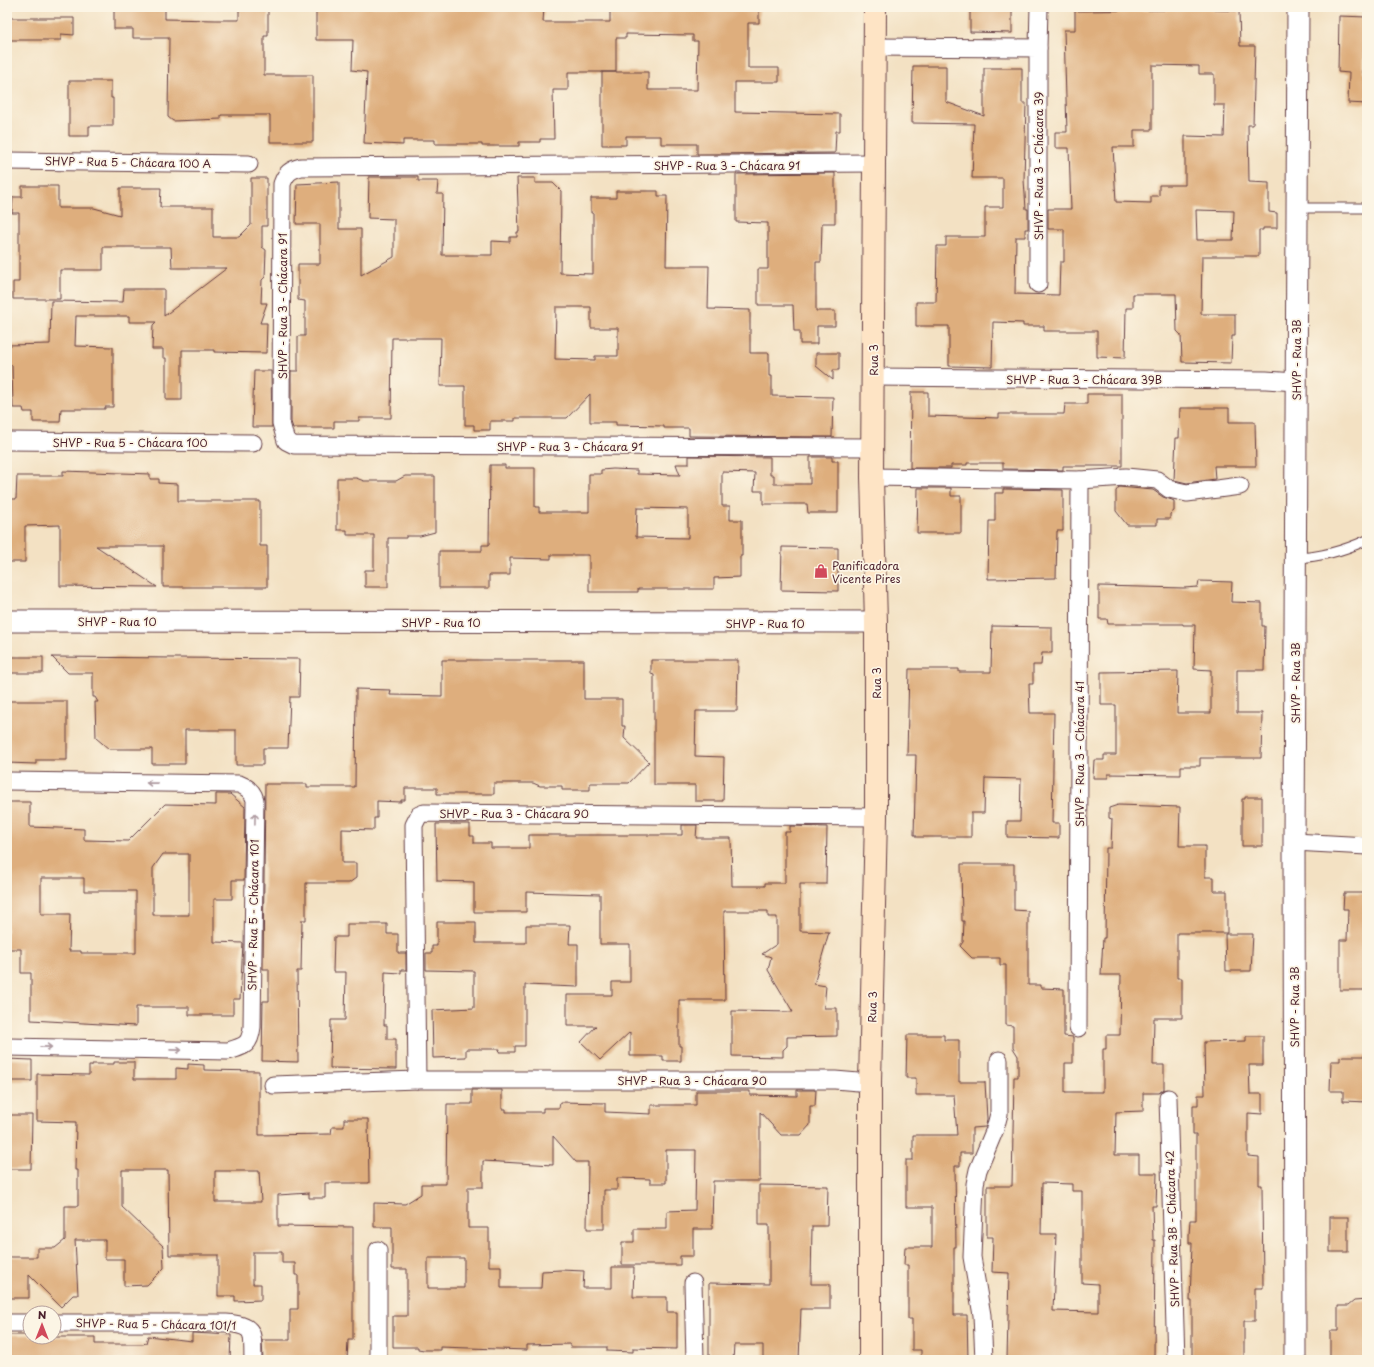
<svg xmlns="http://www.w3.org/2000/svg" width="1374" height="1367" font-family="'Playpen Sans',sans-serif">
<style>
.building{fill:#deae7d;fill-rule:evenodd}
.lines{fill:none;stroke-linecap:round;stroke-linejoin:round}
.service-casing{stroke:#633c42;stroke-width:11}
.minor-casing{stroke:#633c42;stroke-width:19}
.tertiary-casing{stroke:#633c42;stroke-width:23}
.secondary-casing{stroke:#633c42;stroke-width:24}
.service{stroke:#fff;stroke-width:9}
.minor{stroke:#fff;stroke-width:17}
.tertiary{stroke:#fff;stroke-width:21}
.secondary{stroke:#fee4c5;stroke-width:22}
.oneway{stroke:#ae9aa0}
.labels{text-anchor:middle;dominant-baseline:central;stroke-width:3.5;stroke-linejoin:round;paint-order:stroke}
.street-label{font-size:11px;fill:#4a1f2b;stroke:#fcf5e5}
.poi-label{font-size:11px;fill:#4a1f2b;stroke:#fcf5e5;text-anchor:start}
</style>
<rect width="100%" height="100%" fill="#fcf5e5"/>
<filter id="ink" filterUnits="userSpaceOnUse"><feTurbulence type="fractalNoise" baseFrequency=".025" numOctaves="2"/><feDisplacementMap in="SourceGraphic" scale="8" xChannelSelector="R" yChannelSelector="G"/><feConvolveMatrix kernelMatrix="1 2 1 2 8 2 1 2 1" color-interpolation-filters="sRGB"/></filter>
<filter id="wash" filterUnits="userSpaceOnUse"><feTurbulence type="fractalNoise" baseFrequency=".012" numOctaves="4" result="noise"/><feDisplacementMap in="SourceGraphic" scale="16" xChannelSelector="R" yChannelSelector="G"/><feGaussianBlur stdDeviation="0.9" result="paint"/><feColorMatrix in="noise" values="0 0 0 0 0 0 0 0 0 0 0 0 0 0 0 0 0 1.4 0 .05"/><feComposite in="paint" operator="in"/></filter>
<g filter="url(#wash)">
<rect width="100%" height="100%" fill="#f3e1c3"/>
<g id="blocks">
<!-- building -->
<g class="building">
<path d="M114 7H165V19L216 20H239V7H268V36H264V75H313V142H270V115H221V119L173 121 168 117 169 38H133V29H114Z"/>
<path d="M316 7H544L543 22H610V7H759V23H748V68H779V82H735V112L840 114V131H836L835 153 697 154V144H661V136H626V145H602V72H648V90H697L698 41H693V35L626 34V38H616V72H568V90H553L554 139H540V142H519V146H482V144H435V140H403V145L364 143 367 72 352 70 353 40H316Z"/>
<path d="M970 7H1012V33L970 32Z"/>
<path d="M1164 7H1214V10L1239 11 1240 46H1255L1253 125H1248L1249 182 1269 183V212L1277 213V228H1263V230H1259V256H1202L1201 314H1235V336H1232L1231 363 1182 362 1181 335 1177 331 1176 294H1133V308H1126L1125 358 1097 357V331H1044V326H1023V323L993 322 992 367 949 366V326H916V302H936L937 246H946V237H985V207H1003V178H972L974 124 912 123 913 66H946V102L984 116V68H1022V103H1026L1024 180 1026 209H1028V229H1025V237H1016L1015 294 1059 295 1060 262H1064V229H1048V209H1071L1069 148H1055V132H1067L1064 30H1075V11L1164 10ZM1152 65 1199 66V74H1214V105H1225L1224 137 1185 136V185H1159V196H1151V203L1116 202 1113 147H1134V130H1152ZM1196 210 1234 211 1233 240H1197Z"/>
<path d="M1339 16 1367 17 1363 73H1367V104L1348 103 1349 73 1338 72Z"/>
<path d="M7 18H74V35L61 34V40H7Z"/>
<path d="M69 81H111V98H113V126H89V136H69Z"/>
<path d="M835 173V223H822L821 262H816V311H835V326H817V344H800V331H794L793 305H758V269H768V223L736 222V174Z"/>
<path d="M369 177H418V181H438L437 194H443L442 255H492V241L510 242V237H517V232H519L517 178H535V183H553L561 191 560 273 593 274V213H591V198H616V191H658V196H667L666 266H709L708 309 750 310V353H769V376H772V396L833 397 832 437 689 436V428H664V426L616 425V422H590V394L567 418H515V421H490V430H474V425H465V386H440L441 338H392L391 418H359V421H334V428H293L291 422V371H298V336H305V301L298 300V264H320V224H296L297 184 339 182V229H361V275L394 257V219L368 218ZM556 307H591V328H618V356H595V360L555 359Z"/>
<path d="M251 178H267V226H262V247L266 250 265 277 262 280 261 303H267L260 323H267L266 353 214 352V350H182V400H166V358H163V349H152L153 325 156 322H129V316H76L75 346 113 347V407H105V409H61L60 422H33V412H24L23 408H13L12 365H7V345L50 344 51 301 123 302 124 289H164V316L227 268H172L171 247H103V270H60V299H13V282H19V213H12L13 197H22V186H58V208H94L120 215V188H161L160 207H213V237H239L251 225Z"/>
<path d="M816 353H839V370H833V380L816 366Z"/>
<path d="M254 371H271L272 427H252Z"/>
<path d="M911 392H928V416L999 418V414H1064L1065 404H1087V394H1122V466H1063V470L1003 469V463H967V465H951V468H910Z"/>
<path d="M1180 408H1229V422H1255L1256 466H1214L1215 479 1187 483 1174 480 1176 438H1179Z"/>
<path d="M689 456 770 457V475H774V484H810V457H832V461H838V513H808L807 504H763V491H754L755 473 722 472V506H730V520H742V556H740V577L714 578V589H638V592H589V555H551V559L510 558V575H489V588H439V551H482V545H489L490 465H505V468H535V507H539V512H589V474H601V470L613 469 637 470V474L680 475 676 464H689ZM637 508 688 509V538L636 537Z"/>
<path d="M63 471 150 474V479H159V483L178 484V501H260V546H267V587H163V546H96L157 587 60 586V525L25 526V562H7V499H16L17 476H63Z"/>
<path d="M405 476H435V532L420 536H406V538H388V587H365V570H374V535H347V530H337V478H356L364 481H396Z"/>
<path d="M1119 487 1153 490 1163 497 1172 500 1174 501V511L1170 514V519H1157V525H1127L1116 511V491Z"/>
<path d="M918 488H951V496H961V533H917Z"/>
<path d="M1003 489 1063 490V531H1057L1056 578 988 579 989 521H995V493H1003Z"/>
<path d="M782 547 838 548V591L781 590Z"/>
<path d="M1199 581 1232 582 1231 602 1262 603V626H1265L1264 670H1237V713H1262L1261 758H1200V766H1181V775L1108 774V778H1093L1094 760H1104V755H1116V705H1101V672L1178 671 1177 713H1211V670L1194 669 1195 625H1183V624H1108L1107 619H1099V586L1184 588 1198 587Z"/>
<path d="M992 626 1052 627V653H1042L1041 665H1033V684H1029L1030 713H1054L1052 823H1059V838L1007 837V821H1020L1021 779 985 778 984 813H971V837H916V835H914L916 755H907L909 669H959V672H991Z"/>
<rect x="7" y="657" width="36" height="16"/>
<path d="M52 657 300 659 299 697H290L288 748H263V765H236V730H185V764H152V749H109L96 738 95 702H98L95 697H93V673H68Z"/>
<path d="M442 660H584V699H622V726H625L624 738 649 762 629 783H590V790H562V786H540L533 783H494V794H437V788H405V800H401V802L377 801V818H374V830L342 829V863H356V878L349 883H306V920H302L301 971H297L298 1062 262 1061 263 1001H269V969H263L265 784H307V787H355L356 689 391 690 390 695 442 696Z"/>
<path d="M651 660H738L737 711H696L695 756 724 757 723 801H695V785H654V675L651 674Z"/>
<path d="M7 701H67V760H36V764L7 763Z"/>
<path d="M216 794H230L245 807 244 880H232V899H214V942L243 943 240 999H233V1015H189V1007H136V1026L31 1020V973H21V949H7V802H30V827L84 829V840L128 841 165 804 216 805ZM163 854H189V915H153V868ZM41 878H84V891H136V953H81V951H69L70 914H41Z"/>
<path d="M1245 797H1262V846H1242V799H1245Z"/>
<path d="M1118 805 1180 807 1179 846H1205V877H1214V891H1227V933H1177V978H1182V1018H1154L1153 1065H1164V1089L1159 1093H1143V1111L1116 1112 1115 1155H1139V1173H1157L1156 1206H1152L1153 1240H1155L1154 1360H1007L1009 1273 992 1272 993 1237H987V1186H1012L1014 1077H1018V1056L1013 1048V1026L1006 1025V965H1000V958H972L960 946 963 942 964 921H962L961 864H1014V910L1028 911V985H1041V988L1064 989V1036L1073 1037V1063H1065V1092H1103V1049H1106V1035H1120L1121 975H1101L1103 938H1105L1106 848H1111L1112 819 1109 818V808ZM1042 1183 1072 1184V1191H1082V1283L1098 1284V1312L1053 1311 1056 1234H1041Z"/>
<path d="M436 824H470V836H474V843H491V848H529V835H682V825H697L696 838H731L732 886H765V883H785V832H790V826L827 827 826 884H800V931L829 932 814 984 826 986 824 1008H837V1036L787 1037V1046L783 1050V1057L732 1056V1011L793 1012 768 970 771 957 762 954 777 944V917H768V911H724L725 1000H679V1046H681V1061H663V1056H630V1032L600 1060 581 1042 596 1026H567V995H612V982H630V944H600V894L526 892V912H474V882L437 881Z"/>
<path d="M1344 893H1367V990H1340V940H1347L1348 909H1343Z"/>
<path d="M437 922H476V943H526V925H570L569 944H578V987L525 985V1046H515V1052H499L500 1049H466V1057L433 1058 432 1010 474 1008V971L426 970V953H432V946H437Z"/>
<path d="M347 924H387V934H398V953H406V970H401V973L385 972 384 1025H387V1039H396V1069L330 1068 331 1020H345L346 972H333L334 937H347Z"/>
<path d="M1225 934H1253L1251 971H1226Z"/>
<path d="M907 1035H944V1040H959V1082H985L987 1119 986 1126 985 1127 972 1128V1153H960V1166H955L956 1247H954V1315H967L968 1360H921V1350H912V1319H908V1265H904L905 1247H932V1207H906V1160H913V1135H957L954 1095H916V1078H906Z"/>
<path d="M1246 1036H1263V1065H1249L1250 1094H1262V1114L1248 1113V1156L1259 1157V1185H1262L1263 1288H1255V1321H1244V1360H1192V1301H1190L1192 1243H1189V1235L1190 1220H1196V1134H1193V1105H1198V1095H1205L1204 1042 1246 1041Z"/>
<path d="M1343 1056H1367V1102L1343 1101V1091H1330L1331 1061H1340V1057Z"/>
<path d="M7 1059 32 1060V1081H7Z"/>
<path d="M114 1062H134V1079H176V1068L188 1069V1064L204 1065V1070L259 1071V1135L331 1134 332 1127H344V1119H368L369 1183H325V1198H309V1193L278 1195V1226L353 1227V1340H348L347 1360H263L262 1340H290V1309H298V1275H295V1263H282V1252H253V1284H261V1300L235 1301V1296H218V1255H169L168 1170H122V1207L163 1246 164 1268 147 1285 124 1286V1259H105V1240H75L78 1295H73L61 1307 29 1275V1298H7V1257H37V1248H55L65 1240V1206H78V1170H75L76 1122 37 1121V1074L89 1075V1066H92V1064H114ZM215 1171H259L261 1202H215Z"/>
<path d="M472 1090H502V1109H506V1112H543V1108H559L560 1102 605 1103V1112L651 1114V1105H696V1091H750V1095L797 1096V1090H816L815 1106H810V1125L801 1135H781L760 1112V1181H713L712 1229H693V1256H680V1265H622V1242H634V1229H667V1211L695 1210 696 1150H666V1183H650V1179L617 1178V1190H604V1229H587L588 1162H576L553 1136V1165L483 1161V1187H468V1228H489V1266H501V1288H541L542 1271 561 1270 584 1271 583 1288H612V1267H634L633 1297H667V1312H677V1349L633 1348V1352L607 1351V1347H570V1344L527 1345V1350L440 1347V1350H424L418 1349V1347H393V1316H407V1269H392V1227H374V1203L405 1204 421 1194V1184H446L447 1104H472ZM428 1258H464V1288H428Z"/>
<path d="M7 1115H32L31 1169H7Z"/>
<path d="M759 1185 828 1186 827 1226H812L811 1284H830V1309H801L799 1360H763V1345H734L733 1360H709V1283L769 1284V1225H759Z"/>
<rect x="1330" y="1217" width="18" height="35"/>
<path d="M1367 1300V1360H1330V1331H1338V1306H1348L1354 1301Z"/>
<path d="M192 1333 231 1335 230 1360H7V1335H30V1337H95V1344H143L146 1343 148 1336 192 1341Z"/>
</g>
</g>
</g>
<g filter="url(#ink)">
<use href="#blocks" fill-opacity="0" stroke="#633c42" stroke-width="1"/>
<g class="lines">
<defs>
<g id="service">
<path d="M1297 208H1367"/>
<path d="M1296 558C1322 557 1343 551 1367 540"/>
</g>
<g id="minor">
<path d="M874 47 1038 48V284"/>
<path d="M1038 48 1039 7"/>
<path d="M7 161 249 164"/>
<path d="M873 377 1266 380 1296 382"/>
<path d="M7 441 253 443"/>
<path d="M872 447 294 445 286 441 281 423 282 184C286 173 290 170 301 167L874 163"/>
<path d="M872 477 1080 480 1126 477 1157 480 1169 489 1187 493 1240 486"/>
<path d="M7 781 239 784C247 787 253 791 255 800L252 1027C250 1045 245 1046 228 1051L7 1047"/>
<path d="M1294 842 1367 846"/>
<path d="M1078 1028 1080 480"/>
<path d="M417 1080 414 825 419 815 424 813 876 817"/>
<path d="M273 1085 417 1080H835L870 1083"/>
<path d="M1168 1098 1176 1360"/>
<path d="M378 1250V1360"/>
<path d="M693 1283 695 1360"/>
<path d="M7 1323H30"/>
<path d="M54 1323H226C257 1326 252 1333 253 1360"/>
<path d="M984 1360 982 1315 972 1257 975 1184 978 1170 995 1129 999 1114V1060"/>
</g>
<g id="tertiary">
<path d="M7 621 876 622"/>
<path d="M1295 1360 1294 842 1298 7"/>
</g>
<path id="secondary" d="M870 1360V1083L876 817V622L872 477 875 7"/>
</defs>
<!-- service casing -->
<use href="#service" class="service-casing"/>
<!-- minor casing -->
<use href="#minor" class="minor-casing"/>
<!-- tertiary casing -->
<use href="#tertiary" class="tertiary-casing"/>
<!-- secondary casing -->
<use href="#secondary" class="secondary-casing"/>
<!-- service -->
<use href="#service" class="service"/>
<!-- minor -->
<use href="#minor" class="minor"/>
<!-- tertiary -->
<use href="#tertiary" class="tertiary"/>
<!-- secondary -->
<use href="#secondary" class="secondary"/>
</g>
<!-- one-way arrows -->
<defs><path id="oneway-shaft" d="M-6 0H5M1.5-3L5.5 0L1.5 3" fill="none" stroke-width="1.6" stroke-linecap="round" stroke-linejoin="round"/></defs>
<g class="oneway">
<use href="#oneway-shaft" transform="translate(152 783) rotate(-179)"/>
<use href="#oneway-shaft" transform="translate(255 819) rotate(-89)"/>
<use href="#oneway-shaft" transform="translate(46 1047) rotate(1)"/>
<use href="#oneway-shaft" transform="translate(176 1050) rotate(1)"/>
</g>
</g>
<!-- icons -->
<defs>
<symbol id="shop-bare" viewBox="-9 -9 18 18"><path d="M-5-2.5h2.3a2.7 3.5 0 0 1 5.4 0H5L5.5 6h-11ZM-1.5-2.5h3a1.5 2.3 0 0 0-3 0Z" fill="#d1495b" stroke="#fcf5e5" stroke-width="2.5" paint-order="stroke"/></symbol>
</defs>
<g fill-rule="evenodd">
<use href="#shop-bare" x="811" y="561" width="20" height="20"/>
</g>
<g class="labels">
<!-- street labels -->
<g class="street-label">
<text transform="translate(128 162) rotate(1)">SHVP - Rua 5 - Chácara 100 A</text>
<text x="727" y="165">SHVP - Rua 3 - Chácara 91</text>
<text transform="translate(1038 166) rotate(-90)">SHVP - Rua 3 - Chácara 39</text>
<text transform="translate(282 306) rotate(-90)">SHVP - Rua 3 - Chácara 91</text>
<text transform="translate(873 360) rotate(-90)">Rua 3</text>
<text transform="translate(1296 360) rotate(-90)">SHVP - Rua 3B</text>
<text x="1084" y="379">SHVP - Rua 3 - Chácara 39B</text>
<text x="130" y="442">SHVP - Rua 5 - Chácara 100</text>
<text x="570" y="446">SHVP - Rua 3 - Chácara 91</text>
<text x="117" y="621">SHVP - Rua 10</text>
<text x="441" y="622">SHVP - Rua 10</text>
<text x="765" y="623">SHVP - Rua 10</text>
<text transform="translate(876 683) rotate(-90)">Rua 3</text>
<text transform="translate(1295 683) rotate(-90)">SHVP - Rua 3B</text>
<text transform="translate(1079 754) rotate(-90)">SHVP - Rua 3 - Chácara 41</text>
<text x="514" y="813">SHVP - Rua 3 - Chácara 90</text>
<text transform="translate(253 915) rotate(-89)">SHVP - Rua 5 - Chácara 101</text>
<text transform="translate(872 1007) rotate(-89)">Rua 3</text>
<text transform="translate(1294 1007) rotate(-90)">SHVP - Rua 3B</text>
<text x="692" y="1080">SHVP - Rua 3 - Chácara 90</text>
<text transform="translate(1172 1229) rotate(-92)">SHVP - Rua 3B - Chácara 42</text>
<text transform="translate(156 1324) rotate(1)">SHVP - Rua 5 - Chácara 101/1</text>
</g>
<!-- poi labels -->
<g class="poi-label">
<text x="832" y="565">Panificadora<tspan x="832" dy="13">Vicente Pires</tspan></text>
</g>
</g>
<!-- margin -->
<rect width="1374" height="1367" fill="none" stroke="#fcf5e5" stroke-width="24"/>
<!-- north arrow -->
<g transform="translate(42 1325)"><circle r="19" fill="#fcf5e5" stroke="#b59f9b"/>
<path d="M0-3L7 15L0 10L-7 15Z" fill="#d1495b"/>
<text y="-6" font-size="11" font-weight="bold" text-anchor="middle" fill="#4a1f2b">N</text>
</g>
</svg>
